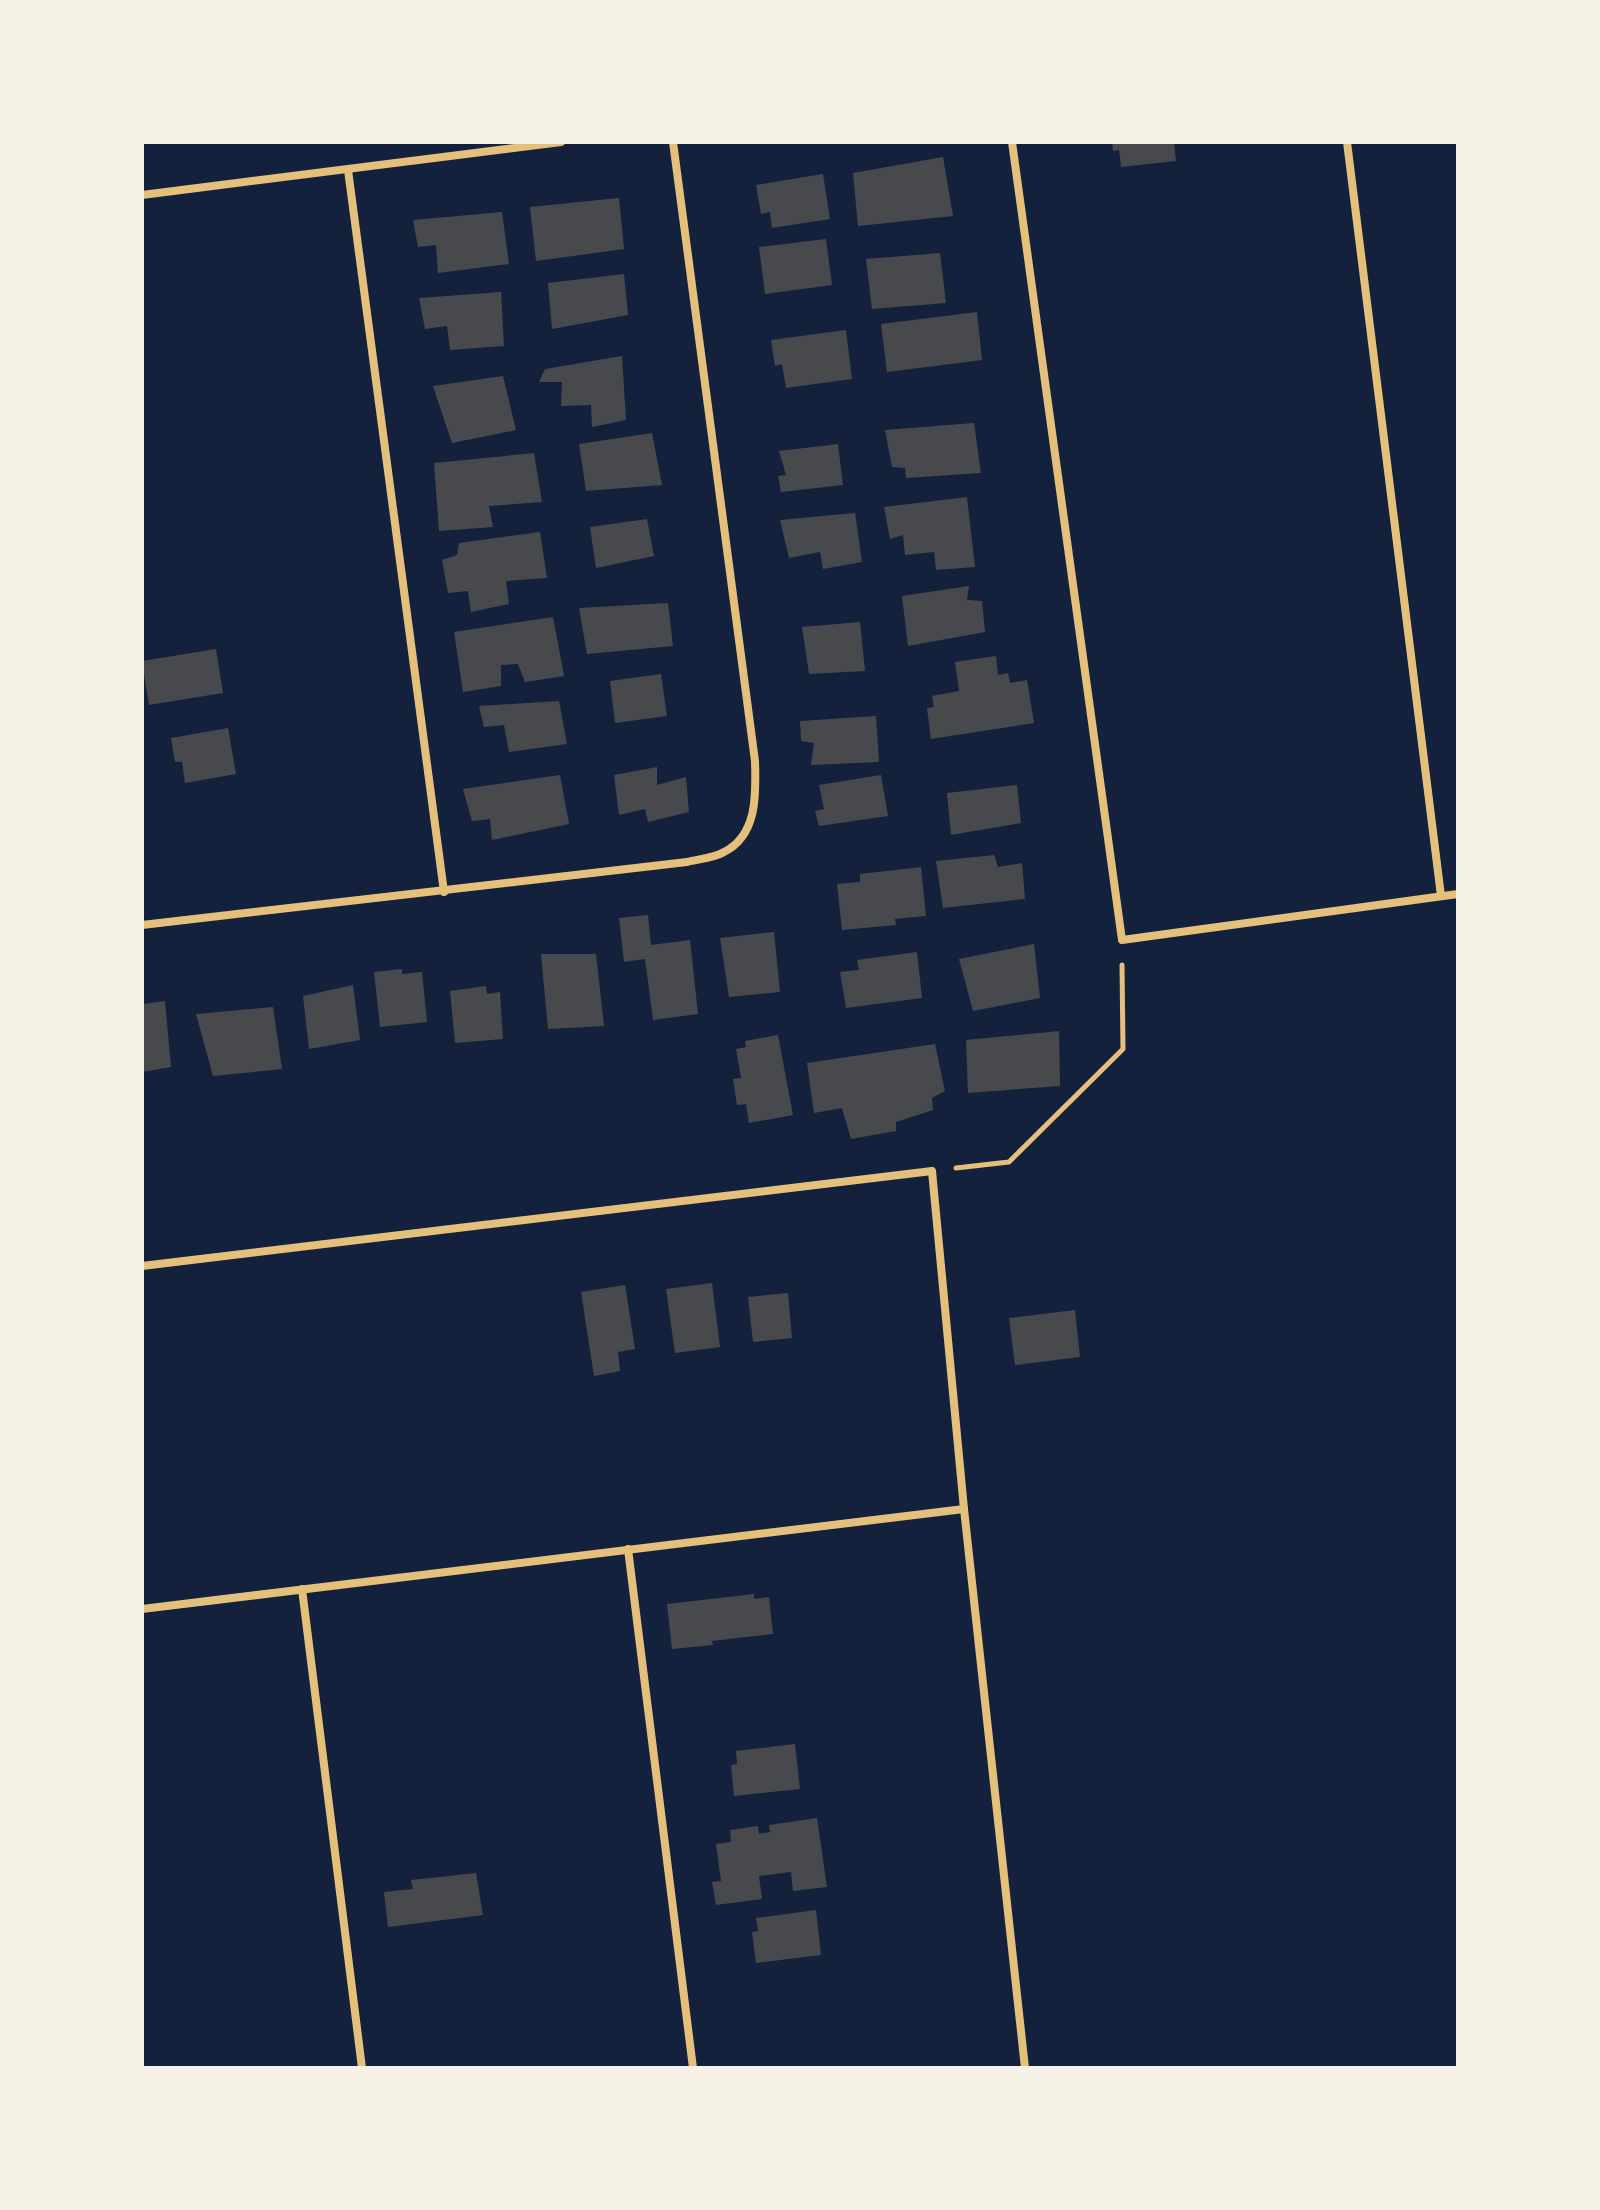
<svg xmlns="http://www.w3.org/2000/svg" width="1600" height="2210" font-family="'Source Serif 4',serif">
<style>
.building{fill:#48494c}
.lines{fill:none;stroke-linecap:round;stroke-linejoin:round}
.path{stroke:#e5c07b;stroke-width:5}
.minor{stroke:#e5c07b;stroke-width:8}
</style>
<rect width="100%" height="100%" fill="#14213d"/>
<!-- building -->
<g class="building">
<path d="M1112 142H1174L1176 161 1121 167 1119 150 1113 151Z"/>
<path d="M943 157 953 216 858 226 853 173Z"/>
<path d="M823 174 830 219 772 228 770 212 761 214 756 185Z"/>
<path d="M619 198 624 249 536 261 530 207Z"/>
<path d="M502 212 509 264 438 273 436 245 418 247 413 220Z"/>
<path d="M826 239 832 285 765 294 759 247Z"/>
<path d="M940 253 946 303 872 309 866 259Z"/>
<path d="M624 274 628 315 552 329 548 283Z"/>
<path d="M501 292 504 346 450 350 447 326 425 329 419 298Z"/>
<path d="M977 312 982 360 887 372 881 324Z"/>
<path d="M846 330 852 379 786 388 782 364 775 366 771 340Z"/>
<path d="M622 356 626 420 592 427 591 405 561 406 562 382H539L545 369Z"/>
<path d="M503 376 516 430 452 443 433 386Z"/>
<path d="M974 423 981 473 906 478 905 468 892 467 885 430Z"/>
<path d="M652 433 662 485 586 491 579 444Z"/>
<path d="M838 444 843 485 781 492 778 476 786 475 779 451Z"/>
<path d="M534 453 542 502 489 506 493 527 439 531 434 463Z"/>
<path d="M967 497 975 567 936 570 934 552 905 555 903 535 890 539 884 507Z"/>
<path d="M855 513 862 562 823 569 820 552 789 558 780 520Z"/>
<path d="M647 519 654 556 596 568 590 527Z"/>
<path d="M540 532 547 578 506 581 509 604 471 612 468 591 448 593 442 560 457 555 459 543Z"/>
<path d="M969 586 967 600 982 601 985 632 908 646 902 596Z"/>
<path d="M668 603 673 646 587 654 579 608Z"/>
<path d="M553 617 564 676 525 682 518 664 501 665V686L463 692 454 632Z"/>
<path d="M860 622 865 671 809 674 802 627Z"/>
<path d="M216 649 223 693 149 705 142 661Z"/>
<path d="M996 656 998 675 1008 673 1010 683 1027 680 1034 723 931 739 927 708 934 707 932 696 959 691 955 662Z"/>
<path d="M661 674 667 716 615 723 610 681Z"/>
<path d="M559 701 567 744 509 752 504 725 484 727 479 706Z"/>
<path d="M876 716 879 762 811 765 814 743 801 741 800 721Z"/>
<path d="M228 728 236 774 185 783 182 762H175L171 738Z"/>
<path d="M657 767V785L686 777 689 812 648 822 645 809 619 815 614 775Z"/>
<path d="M560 775 569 824 492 840 490 819 472 821 463 789Z"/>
<path d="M881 775 888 816 819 826 815 811 824 809 819 785Z"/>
<path d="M1017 785 1021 823 951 835 947 793Z"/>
<path d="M994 855 998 867 1022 863 1025 899 943 908 936 861Z"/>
<path d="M921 867 926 916 895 919 896 925 842 930 837 884 860 882V874Z"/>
<path d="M648 915 651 945 690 940 698 1014 653 1020 645 959 624 962 619 918Z"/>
<path d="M774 932 780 992 729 997 720 938Z"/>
<path d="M1034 944 1040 998 973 1011 959 959Z"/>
<path d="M917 952 922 998 846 1008 840 972 859 970 857 960Z"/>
<path d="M541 954H596L604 1026 548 1029Z"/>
<path d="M402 969V974L422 972 427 1022 380 1027 374 972Z"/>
<path d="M353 985 360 1040 309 1049 303 996Z"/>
<path d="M486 986 487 994 500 992 503 1039 455 1043 450 991Z"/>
<path d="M165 1001 171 1067 142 1072V1004Z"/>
<path d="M273 1007 282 1069 213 1076 196 1014Z"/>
<path d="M1059 1031 1060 1086 968 1093 966 1040Z"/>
<path d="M778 1035 793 1115 749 1123 746 1104 737 1105 733 1079 741 1078 736 1049 746 1047 745 1041Z"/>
<path d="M935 1044 945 1091 932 1098 933 1110 896 1122V1131L851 1139 842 1108 814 1113 807 1063Z"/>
<path d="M712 1283 720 1347 675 1353 666 1289Z"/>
<path d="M625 1285 635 1349 618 1352 620 1371 594 1376 581 1292Z"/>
<path d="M788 1293 792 1338 753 1342 748 1297Z"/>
<path d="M1075 1310 1080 1357 1015 1365 1009 1318Z"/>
<path d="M754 1594V1599L769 1597 773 1634 712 1641 713 1645 672 1649 667 1604Z"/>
<path d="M795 1744 800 1789 734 1796 731 1765 737 1764 736 1751Z"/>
<path d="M817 1818 827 1887 793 1891 791 1872 759 1876 762 1899 716 1905 712 1882 721 1881 716 1844 731 1842 730 1830 758 1826 759 1834 770 1832 769 1825Z"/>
<path d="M476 1873 483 1915 388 1927 384 1892 413 1889 411 1880Z"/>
<path d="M816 1910 821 1955 756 1963 752 1932 758 1931 756 1918Z"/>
</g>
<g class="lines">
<!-- path -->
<path class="path" d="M956 1168 1009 1162 1123 1049 1122 965"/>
<!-- minor -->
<g class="minor">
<path d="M1012 142 1122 940 1458 894"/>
<path d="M1347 142 1441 896"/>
<path d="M348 170 444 892"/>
<path d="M142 195 561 142"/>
<path d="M142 925 687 862C699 859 714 858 724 852 758 835 756 793 755 761L673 142"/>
<path d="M142 1266 932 1171 964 1509 1025 2068"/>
<path d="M628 1549 693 2068"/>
<path d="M302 1589 362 2068"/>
<path d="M142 1609 964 1509"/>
</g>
</g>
<!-- border -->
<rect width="1600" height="2210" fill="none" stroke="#f6f1e7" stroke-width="288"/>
</svg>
